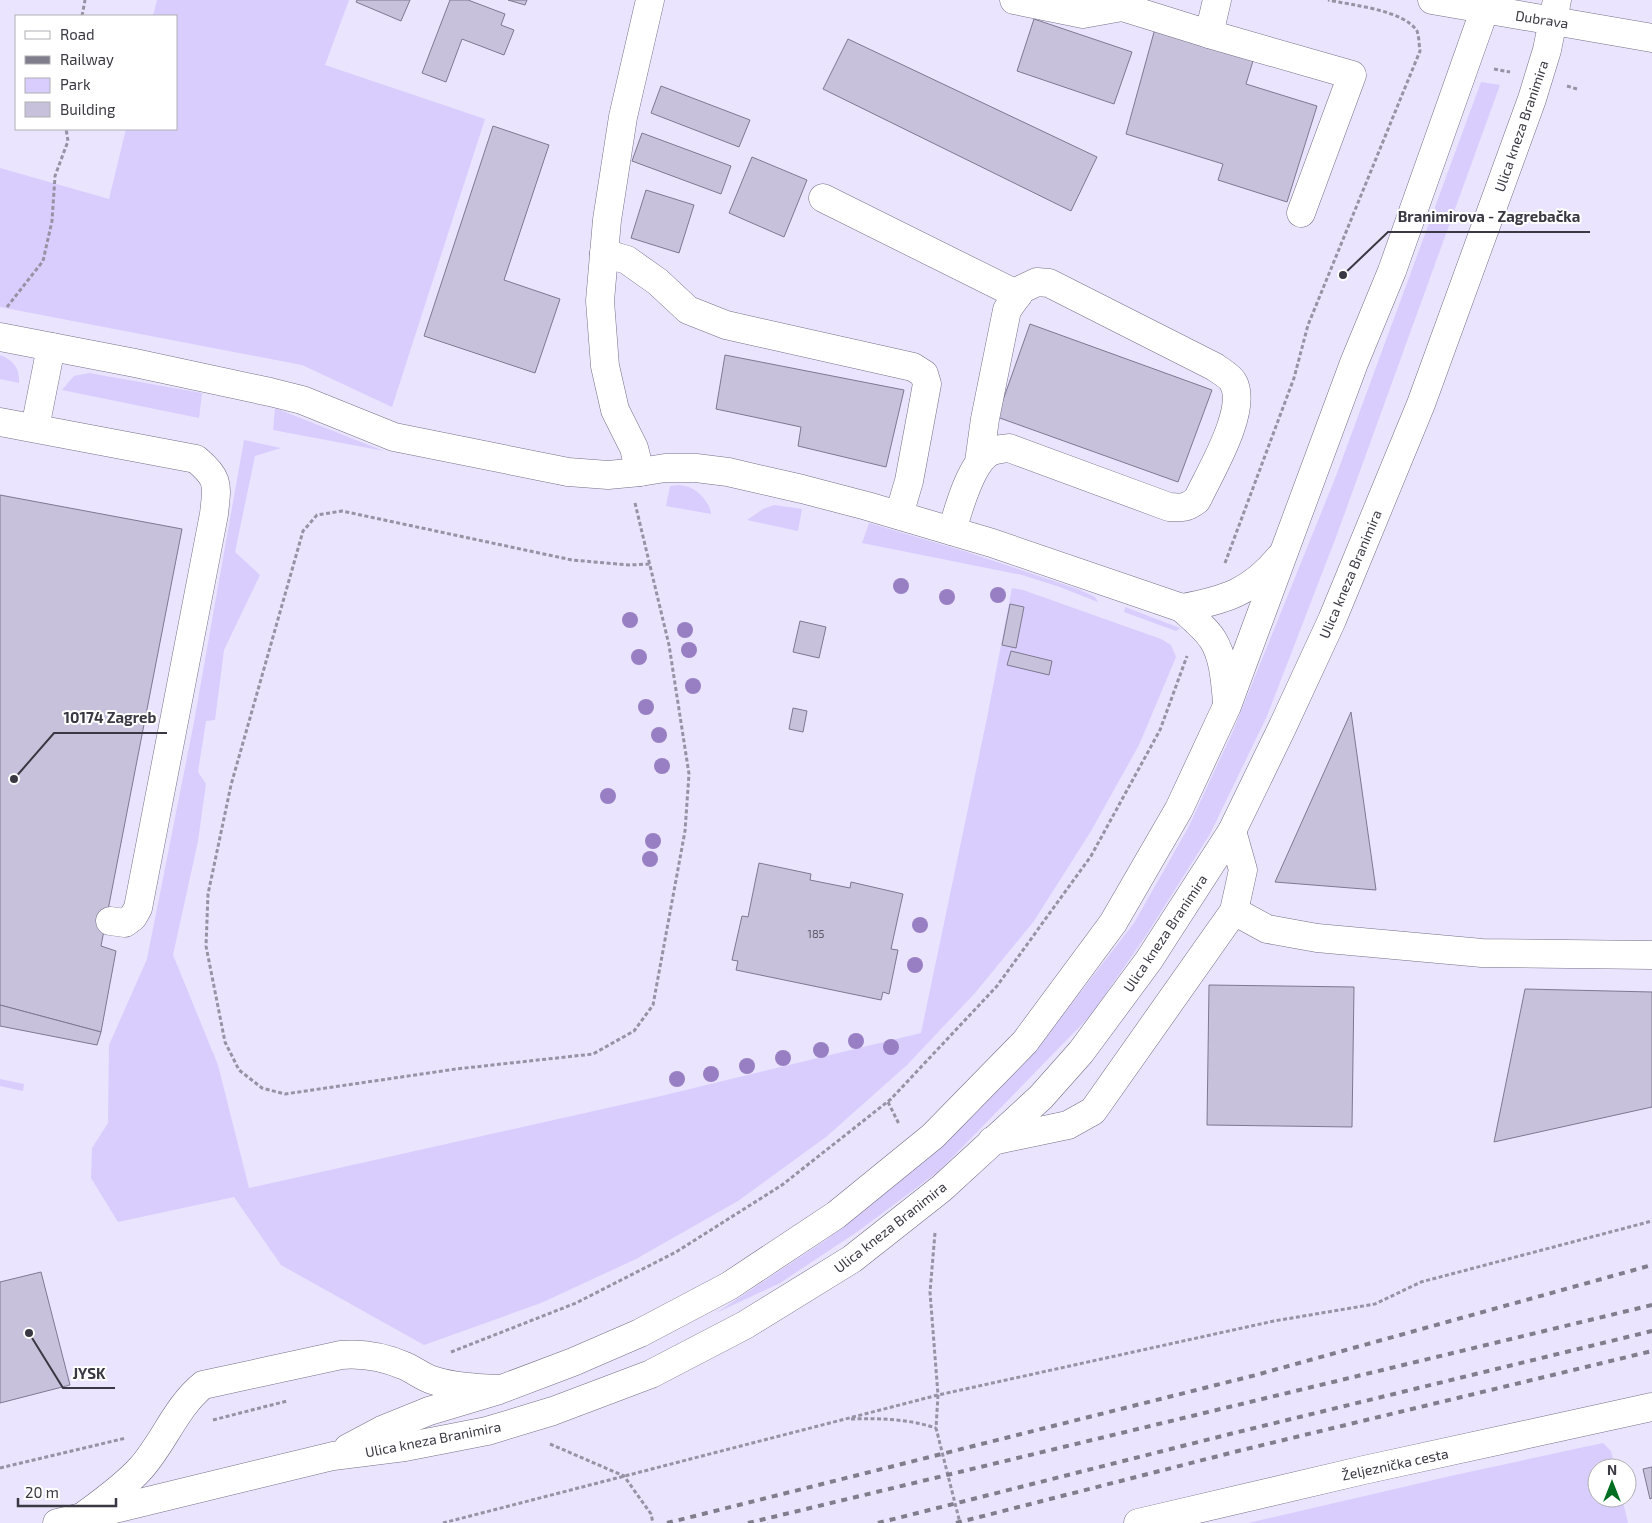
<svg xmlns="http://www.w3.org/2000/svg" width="1652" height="1523" font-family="'Exo 2',sans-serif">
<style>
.green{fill:#d9cdfe}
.building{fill:#c7c1db;stroke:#7e7890}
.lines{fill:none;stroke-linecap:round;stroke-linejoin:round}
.minor-casing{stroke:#756f86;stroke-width:29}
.major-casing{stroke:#756f86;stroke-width:29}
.path{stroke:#9793a5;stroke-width:3;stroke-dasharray:4 2.5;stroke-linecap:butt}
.minor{stroke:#fff;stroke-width:28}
.major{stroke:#fff;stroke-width:28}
.rail{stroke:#807d8d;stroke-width:4;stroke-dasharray:6 6;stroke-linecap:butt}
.tree{fill:#987fc3}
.labels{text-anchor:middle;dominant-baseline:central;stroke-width:4;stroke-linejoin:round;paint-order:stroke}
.number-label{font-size:11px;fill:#5d5a68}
.street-label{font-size:14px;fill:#3a3842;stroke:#fff}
.leader{fill:none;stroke:#3a3842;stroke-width:2}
.callout-dot{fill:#3a3842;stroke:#fff;stroke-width:2}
.callout-label{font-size:15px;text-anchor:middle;font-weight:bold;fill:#3a3842;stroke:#fff;stroke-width:4;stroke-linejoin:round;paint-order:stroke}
</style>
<rect width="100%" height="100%" fill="#eae4fe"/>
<!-- green -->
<g class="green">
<path d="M157 0H349L325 65 485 119 392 407 302 365 0 307V168L109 199 126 129H176V16H153Z"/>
<path d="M1481 82 1500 85 1336 537 1267 716 1210 834 1147 934 1091 1015 939 1171 857 1232 780 1283 716 1313 826 1240 929 1158 1042 1042 1134 923 1188 828 1233 731 1336 476Z"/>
<path d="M0 355C13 360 20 368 19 383L0 379Z"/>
<path d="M89 373 202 393 199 418 62 390 74 376Z"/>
<path d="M275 408 384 451 273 430Z"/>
<path d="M244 440 281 448 255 456 235 552 260 575 224 650 215 720 206 721 198 772 206 784 198 841 173 955 218 1065 249 1188 661 1096 921 1033 987 718 1012 588 1023 590 1161 639 1171 645 1176 657 1139 745 1091 831 1034 921 975 993 907 1065 826 1137 738 1201 636 1259 541 1303 424 1345 281 1265 234 1197 118 1222 91 1178 92 1148 108 1123 109 1045 147 959 194 722Z"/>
<path d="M679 485C683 486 688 486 691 488 700 492 711 505 711 514L666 506 670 486Z"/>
<path d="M774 505 802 509 798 531 747 520 763 509Z"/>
<path d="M869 523 967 552 1078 589 1095 597 1098 602 1057 586 1022 575 862 543Z"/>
<path d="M1125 607 1180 628 1176 631 1124 612Z"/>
<path d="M0 1079 24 1084 23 1091 0 1086Z"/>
<path d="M1603 1443 1611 1451 1615 1468H1597V1498H1622L1628 1523H1248L1455 1475Z"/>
</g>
<!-- building -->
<g class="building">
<path d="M357 0H410L401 21 356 2Z"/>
<path d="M450 0H468L505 14 501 25 514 30 504 55 462 39 446 82 422 73Z"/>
<path d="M508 0H527L525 5Z"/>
<path d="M1034 19 1132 52 1114 104 1017 71Z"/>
<path d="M1156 25 1256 51 1246 84 1317 106 1287 202 1218 180 1223 164 1126 134Z"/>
<path d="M848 39 1097 157 1071 211 823 89Z"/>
<path d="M661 86 750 120 739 147 651 113Z"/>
<path d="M493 126 549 145 504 280 560 299 535 373 424 336Z"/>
<path d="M642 133 731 166 721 194 632 161Z"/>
<path d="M752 157 807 180 784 237 729 213Z"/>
<path d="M646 190 694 205 679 253 631 238Z"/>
<path d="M1030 324 1212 390 1178 482 997 417Z"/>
<path d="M725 355 904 390 886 467 798 446 801 427 716 409Z"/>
<path d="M0 495 182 529 101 946 116 951 101 1032 0 1005Z"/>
<path d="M1010 604 1024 607 1016 648 1002 645Z"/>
<path d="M800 621 826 627 819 658 793 652Z"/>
<path d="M1011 651 1052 661 1049 675 1007 665Z"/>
<path d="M793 708 807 711 803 732 789 729Z"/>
<path d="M1351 712 1376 890 1275 882Z"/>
<path d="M759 863 811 874 810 880 850 888 851 882 903 894 891 949 898 950 889 994 883 992 881 1000 736 970 738 961 732 960 742 916 748 917Z"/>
<path d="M1209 985 1354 987 1352 1127 1207 1125Z"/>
<path d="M1525 989 1652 992V1107L1494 1142Z"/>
<path d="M0 1005 101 1032 97 1045 0 1026Z"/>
<path d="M41 1272 70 1385 0 1403V1282Z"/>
<path d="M1652 1467V1498L1650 1499 1643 1469Z"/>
</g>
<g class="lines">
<defs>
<g id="minor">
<path d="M1014 0 1083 14 1122 7 1209 34"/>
<path d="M1217 0 1209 34 1352 75 1301 213"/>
<path d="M823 198 1018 295"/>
<path d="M604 253 627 260 658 282 688 310 726 325 913 367 924 374 927 384 909 481 899 515"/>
<path d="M0 337 135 363 270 392 302 400 394 437 568 472 608 475 640 472 665 468H696L728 472 802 489 867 506 992 543 1182 608"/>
<path d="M0 422 196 459C220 479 217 485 214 514L138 908 133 917 125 923 110 921"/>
<path d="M35 428 51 347"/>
<path d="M640 472 634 448 615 410 605 366 600 301 607 220 623 117 650 0"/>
<path d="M952 531C958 510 971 463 990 452 996 449 1003 449 1009 448L1169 507C1182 508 1187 508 1197 500 1209 474 1249 409 1233 382 1230 376 1220 371 1215 367L1049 283 1037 282 1022 289 1007 310 985 419 979 462"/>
<path d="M1234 911 1267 929 1317 938 1482 953 1652 955"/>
<path d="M992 1141 1068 1125 1093 1111 1234 911 1243 870 1232 831"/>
<path d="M82 1517C102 1502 124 1487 141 1468 164 1442 176 1407 203 1385L341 1355C364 1353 384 1357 405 1366 414 1370 423 1377 432 1380 454 1387 475 1388 497 1389"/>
<path d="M1138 1523 1364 1470 1652 1407"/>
</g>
<g id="major">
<path d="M1432 0 1652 38"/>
<path d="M1182 608C1226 600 1251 592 1280 557"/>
<path d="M1182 608C1192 618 1205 627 1213 640 1224 658 1225 681 1227 702"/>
<path d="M348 1448 382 1430 429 1411 499 1390 573 1362 640 1333 729 1286 836 1215 933 1136 1025 1042 1113 923 1179 809 1227 706 1354 363 1392 271 1488 0"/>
<path d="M57 1523 333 1456 405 1447 487 1431 553 1411 651 1374 745 1325 852 1259 942 1188 1041 1097 1081 1052 1149 960 1232 831 1282 728 1332 620 1421 404 1532 99 1547 50 1557 0"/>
</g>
</defs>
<!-- minor casing -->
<use href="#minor" class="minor-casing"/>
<!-- major casing -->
<use href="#major" class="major-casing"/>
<!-- path -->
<g class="path">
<path d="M82 16 85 0"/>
<path d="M1494 69 1510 72"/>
<path d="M1567 86 1577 89"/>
<path d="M7 307 43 261 52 221 55 176 68 141 66 129"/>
<path d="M635 503 669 645 689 774 685 831 653 1005 634 1031 593 1054 456 1069 285 1094 262 1088 239 1070 225 1042 206 946 208 894 231 785 303 531 317 515 342 511 572 560 629 565 650 564"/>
<path d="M1225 563 1294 378 1308 325 1420 51C1419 45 1419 36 1417 31 1404 10 1351 5 1328 0"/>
<path d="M888 1102 899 1124"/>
<path d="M935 1233 930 1292 938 1395 936 1428 960 1523"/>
<path d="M451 1352 576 1303 676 1252 782 1185 891 1099 997 986 1091 856 1160 730 1187 656"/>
<path d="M851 1419C881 1418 908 1419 936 1428"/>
<path d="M213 1420 287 1401"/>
<path d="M550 1444 624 1476 651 1514 653 1523"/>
<path d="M0 1468 126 1438"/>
<path d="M443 1523 938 1395 1274 1321 1375 1304 1421 1282 1652 1221"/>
</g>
<!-- minor -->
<use href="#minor" class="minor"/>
<!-- major -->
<use href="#major" class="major"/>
<!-- rail -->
<g class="rail">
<path d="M667 1523 1256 1375 1652 1265"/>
<path d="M748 1523 1652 1305"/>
<path d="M878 1523 1234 1433 1652 1331"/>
<path d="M956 1523 1238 1451 1652 1351"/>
</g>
</g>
<!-- trees -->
<g class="tree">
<circle cx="901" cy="586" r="8"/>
<circle cx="998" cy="595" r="8"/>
<circle cx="947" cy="597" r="8"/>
<circle cx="630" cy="620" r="8"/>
<circle cx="685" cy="630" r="8"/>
<circle cx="689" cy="650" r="8"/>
<circle cx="639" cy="657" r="8"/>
<circle cx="693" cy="686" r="8"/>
<circle cx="646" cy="707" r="8"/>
<circle cx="659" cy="735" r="8"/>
<circle cx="662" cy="766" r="8"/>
<circle cx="608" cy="796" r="8"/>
<circle cx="653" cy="841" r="8"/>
<circle cx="650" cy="859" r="8"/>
<circle cx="920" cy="925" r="8"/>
<circle cx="915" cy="965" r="8"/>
<circle cx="856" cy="1041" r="8"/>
<circle cx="891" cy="1047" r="8"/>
<circle cx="821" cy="1050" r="8"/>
<circle cx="783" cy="1058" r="8"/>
<circle cx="747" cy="1066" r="8"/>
<circle cx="711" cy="1074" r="8"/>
<circle cx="677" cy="1079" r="8"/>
</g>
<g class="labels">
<!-- number labels -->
<g class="number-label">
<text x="816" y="933">185</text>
</g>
<!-- street labels -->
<g class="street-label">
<text transform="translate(1542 19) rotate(9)">Dubrava</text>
<text transform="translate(1521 126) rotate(-71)">Ulica kneza Branimira</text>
<text transform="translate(1350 574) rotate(-67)">Ulica kneza Branimira</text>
<text transform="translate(1165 933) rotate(-56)">Ulica kneza Branimira</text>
<text transform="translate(890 1227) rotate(-38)">Ulica kneza Branimira</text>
<text transform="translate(433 1439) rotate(-11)">Ulica kneza Branimira</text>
<text transform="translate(1395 1464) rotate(-12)">Željeznička cesta</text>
</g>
</g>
<!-- callouts -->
<path class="leader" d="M1343 275L1388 232H1590M14 779L54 733H167M29 1333L63 1388H115"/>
<g class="callout-dot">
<circle cx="1343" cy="275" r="5"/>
<circle cx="14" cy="779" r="5"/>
<circle cx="29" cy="1333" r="5"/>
</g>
<g class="callout-label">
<text x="1489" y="222">Branimirova - Zagrebačka</text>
<text x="110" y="723">10174 Zagreb</text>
<text x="89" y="1379">JYSK</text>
</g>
<!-- legend -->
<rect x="15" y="15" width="162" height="115" fill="#ffffff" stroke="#b0afb3"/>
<rect x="25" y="31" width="25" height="8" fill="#ffffff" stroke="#b0afb3"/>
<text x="60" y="40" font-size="15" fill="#3a3842">Road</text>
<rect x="25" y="56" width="25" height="8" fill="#807d8d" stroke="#b0afb3"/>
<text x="60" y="65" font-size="15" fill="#3a3842">Railway</text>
<rect x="25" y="78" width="25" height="15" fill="#d9cdfe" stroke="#b0afb3"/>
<text x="60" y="90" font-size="15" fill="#3a3842">Park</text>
<rect x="25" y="102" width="25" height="15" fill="#c7c1db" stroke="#b0afb3"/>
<text x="60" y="115" font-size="15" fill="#3a3842">Building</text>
<!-- north arrow -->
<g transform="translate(1612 1483)"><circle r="24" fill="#ffffff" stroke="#b0afb3"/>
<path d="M0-4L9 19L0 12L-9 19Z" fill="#006f22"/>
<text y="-8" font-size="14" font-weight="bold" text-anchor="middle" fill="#3a3842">N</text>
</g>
<!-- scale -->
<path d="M18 1498v8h98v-8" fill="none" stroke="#3a3842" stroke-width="2.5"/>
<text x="25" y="1498" font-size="15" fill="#3a3842" stroke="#ffffff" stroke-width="4" paint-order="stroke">20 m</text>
</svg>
